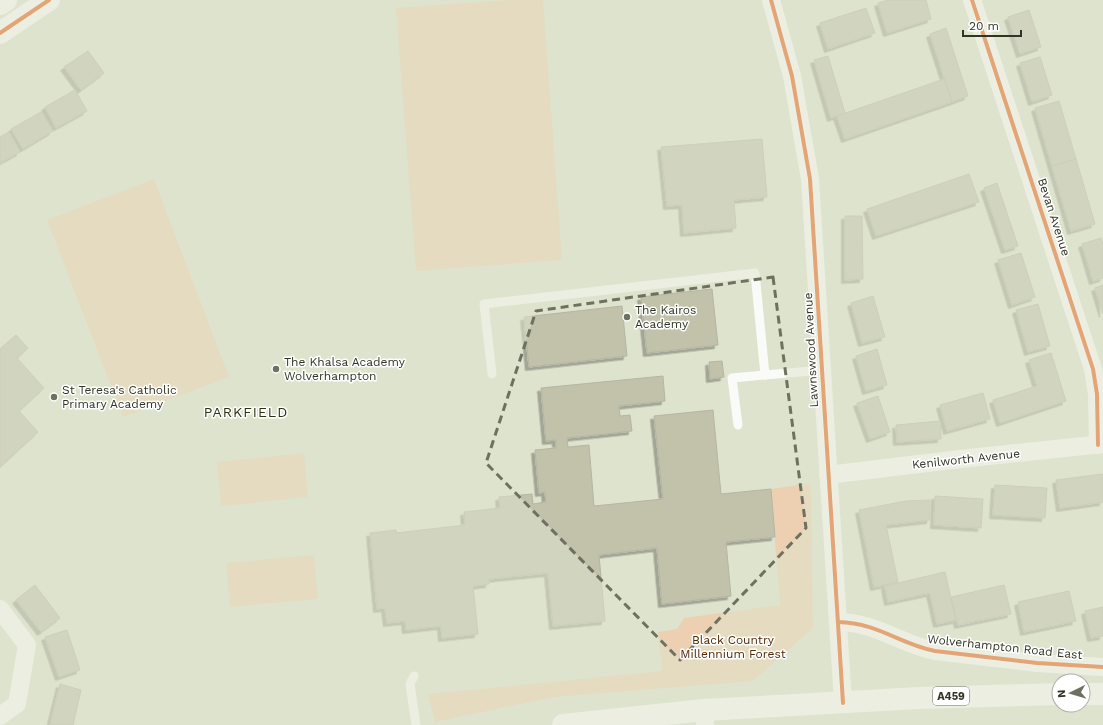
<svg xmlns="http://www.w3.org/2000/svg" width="1103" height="725" font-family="'Work Sans',sans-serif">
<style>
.green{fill:#ecd0b1}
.building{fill:#c2c1aa;stroke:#b5b5a4;filter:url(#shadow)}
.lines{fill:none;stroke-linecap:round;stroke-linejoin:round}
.service{stroke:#fafbf8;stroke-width:9}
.minor{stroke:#fafbf8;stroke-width:18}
.primary{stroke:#fafbf8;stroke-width:22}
.trunk{stroke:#fafbf8;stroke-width:22}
.cycleway-casing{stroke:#fff;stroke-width:6}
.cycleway{stroke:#e8590c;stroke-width:4}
.marked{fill:none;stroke:#6e7160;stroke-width:3;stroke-dasharray:8 5;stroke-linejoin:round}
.poi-dot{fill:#6e7160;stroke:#fff;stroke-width:1.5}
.labels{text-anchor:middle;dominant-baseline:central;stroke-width:3;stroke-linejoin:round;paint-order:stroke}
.shield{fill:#fff;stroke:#6f7166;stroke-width:1}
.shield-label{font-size:11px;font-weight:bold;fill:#313425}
.street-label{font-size:12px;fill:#313425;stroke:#fff}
.poi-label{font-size:12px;fill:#313425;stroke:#fff;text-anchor:start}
.park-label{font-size:12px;fill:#4d2806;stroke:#fff}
.quarter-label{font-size:14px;letter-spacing:1px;fill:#2b310e;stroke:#fff}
</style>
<defs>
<filter id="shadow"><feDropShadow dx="-3.5" dy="3.5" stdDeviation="0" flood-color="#0004"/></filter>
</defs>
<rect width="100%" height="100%" fill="#dee3cd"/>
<!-- green -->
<g class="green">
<path d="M508 0H543L562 260 416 271 396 8Z"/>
<path d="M154 179 229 377 123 417 47 220Z"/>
<path d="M304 453 308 497 221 506 217 462Z"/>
<path d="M811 483 813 628 753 681 554 697 435 722 428 694 662 671 658 632 677 629 684 618 780 605 771 489Z"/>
<path d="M314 555 318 599 230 607 226 563Z"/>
</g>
<!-- building -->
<g class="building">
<path d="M888 0H926L931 19 887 33 878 3Z"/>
<path d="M866 8 875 33 828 49 820 23Z"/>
<path d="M1029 10 1041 47 1020 54 1008 17Z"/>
<path d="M946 28 968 96 952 102 930 34Z"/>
<path d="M88 51 104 73 81 90 64 67Z"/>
<path d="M828 56 845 113 831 118 814 60Z"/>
<path d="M1040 57 1052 95 1032 102 1020 63Z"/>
<path d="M944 79 952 102 845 139 837 116Z"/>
<path d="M75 90 87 111 56 128 45 107Z"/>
<path d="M1059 101 1076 159 1052 166 1035 108Z"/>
<path d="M41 112 53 131 23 149 11 129Z"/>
<path d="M9 132 20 152 0 163V137Z"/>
<path d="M762 139 767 197 734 200 736 228 684 233 682 205 667 206 661 147Z"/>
<path d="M1076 159 1095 224 1071 231 1052 166Z"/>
<path d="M969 174 979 202 876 236 867 209Z"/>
<path d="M997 183 1018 246 1005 250 984 188Z"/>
<path d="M845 216H862L863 279 845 280Z"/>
<path d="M1101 238 1103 244V278L1093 281 1082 244Z"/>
<path d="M1021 253 1035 297 1012 305 998 260Z"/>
<path d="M1103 285V314L1095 288Z"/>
<path d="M712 289 718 345 647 353 641 297Z"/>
<path d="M873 296 885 337 862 343 851 303Z"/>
<path d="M1038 304 1050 346 1028 352 1016 310Z"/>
<path d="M622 306 627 356 529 367 524 317Z"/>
<path d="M16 335 28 348 17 358 44 388 19 411 38 432 0 467V349Z"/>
<path d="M877 349 887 385 866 391 856 356Z"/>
<path d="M1051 353 1066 401 1000 423 993 400 1037 386 1029 360Z"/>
<path d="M722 361 724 377 710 379 709 362Z"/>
<path d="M663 376 665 401 619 406 620 416 630 415 632 431 567 438 568 447 589 445 594 506 663 499 654 416 713 410 721 494 771 489 775 537 726 542 731 596 662 604 657 548 599 555 605 621 553 626 548 573 489 579V584L473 586 478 634 442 638 441 626 406 630 405 621 387 623 385 608 377 609 370 533 396 530V533L465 525 464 512 500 508 499 497 532 494 533 504 546 502 545 492 539 493 535 450 556 448V440L546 441 541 388Z"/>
<path d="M983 393 990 419 947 431 940 405Z"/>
<path d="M878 396 890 432 870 439 857 403Z"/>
<path d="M940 421 941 439 897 442 896 425Z"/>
<path d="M1103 474V502L1060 508 1056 480Z"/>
<path d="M995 485 1047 488 1045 518 993 515Z"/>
<path d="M935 496 983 499 981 528 934 525Z"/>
<path d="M930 500V520L886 525 898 582 874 587 859 510 906 501Z"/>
<path d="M945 572 956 620 937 624 930 593 888 602 885 586Z"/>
<path d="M35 585 60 618 41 632 16 600Z"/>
<path d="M1004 585 1011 614 958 625 951 597Z"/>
<path d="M1069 591 1076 621 1024 632 1018 602Z"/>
<path d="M1103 607V636L1091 638 1085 611Z"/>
<path d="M67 630 80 670 59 677 45 637Z"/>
<path d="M60 684 81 690 73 725H50Z"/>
</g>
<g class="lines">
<!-- service -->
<g class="service">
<path d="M492 374 484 304 755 273 765 375 823 370"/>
<path d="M738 425 732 378 765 375"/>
<path d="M414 676 410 684 416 725"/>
</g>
<!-- minor -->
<g class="minor">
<path d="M771 0 792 76 810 179 843 703"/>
<path d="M972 0 1093 369 1097 394 1098 445"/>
<path d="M828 475 960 459 1103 444"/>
<path d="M0 609 27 645 17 704 0 716"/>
<path d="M838 622C879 623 899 644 935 651L1037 663 1103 667"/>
<path d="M704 710 705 725"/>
</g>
<!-- primary -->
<g class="primary">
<path d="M1083 694H1103"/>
<path d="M563 725 704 710 919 698 1059 694"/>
</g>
<!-- trunk -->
<g class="trunk">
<path d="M0 4 6 0"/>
<path d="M0 33 49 0"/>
</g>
<defs>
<g id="cycleway">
<path d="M771 0 792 76 810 179 843 703"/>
<path d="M972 0 1093 369 1097 394 1098 445"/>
<path d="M0 33 49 0"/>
<path d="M838 622C879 623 899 644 935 651L1037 663 1103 667"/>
</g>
</defs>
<!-- cycleway casing -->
<use href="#cycleway" class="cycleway-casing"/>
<!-- cycleway -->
<use href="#cycleway" class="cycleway"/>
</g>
<!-- marked area -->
<path d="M0 0H1103V725H0ZM773 277 806 528 680 660 486 463 536 311Z" fill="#dee3cd" fill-opacity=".55" fill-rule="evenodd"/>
<path class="marked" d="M773 277 806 528 680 660 486 463 536 311Z"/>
<!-- markers -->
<g class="poi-dot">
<circle cx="627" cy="317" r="4"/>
<circle cx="276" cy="369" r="4"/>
<circle cx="54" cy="397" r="4"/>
</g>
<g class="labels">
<!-- shield labels -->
<rect class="shield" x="933" y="687" width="36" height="18" rx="3"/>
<g class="shield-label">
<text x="951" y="696">A459</text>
</g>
<!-- street labels -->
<g class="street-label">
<text transform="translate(1054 217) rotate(72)">Bevan Avenue</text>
<text transform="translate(811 350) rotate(-93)">Lawnswood Avenue</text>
<text transform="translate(966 459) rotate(-6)">Kenilworth Avenue</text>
<text transform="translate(1005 647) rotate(6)">Wolverhampton Road East</text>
</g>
<!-- poi labels -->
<g class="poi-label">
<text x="635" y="310">The Kairos<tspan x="635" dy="14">Academy</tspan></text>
<text x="284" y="362">The Khalsa Academy<tspan x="284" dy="14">Wolverhampton</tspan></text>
<text x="62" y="390">St Teresa's Catholic<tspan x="62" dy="14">Primary Academy</tspan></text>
</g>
<!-- park labels -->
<g class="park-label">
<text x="733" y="640">Black Country<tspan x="733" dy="14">Millennium Forest</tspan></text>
</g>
<!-- quarter labels -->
<g class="quarter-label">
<text x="246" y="412">PARKFIELD</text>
</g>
</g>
<!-- north arrow -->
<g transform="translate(1071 693) rotate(265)"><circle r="19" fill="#ffffff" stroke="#adaea8"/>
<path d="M0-3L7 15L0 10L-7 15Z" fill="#6e7160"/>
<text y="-6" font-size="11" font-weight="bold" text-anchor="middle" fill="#313425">N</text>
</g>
<!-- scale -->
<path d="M963 30v6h58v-6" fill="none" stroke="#313425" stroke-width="2"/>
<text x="969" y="30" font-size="12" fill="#313425" stroke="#ffffff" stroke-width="3" paint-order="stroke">20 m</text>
</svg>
